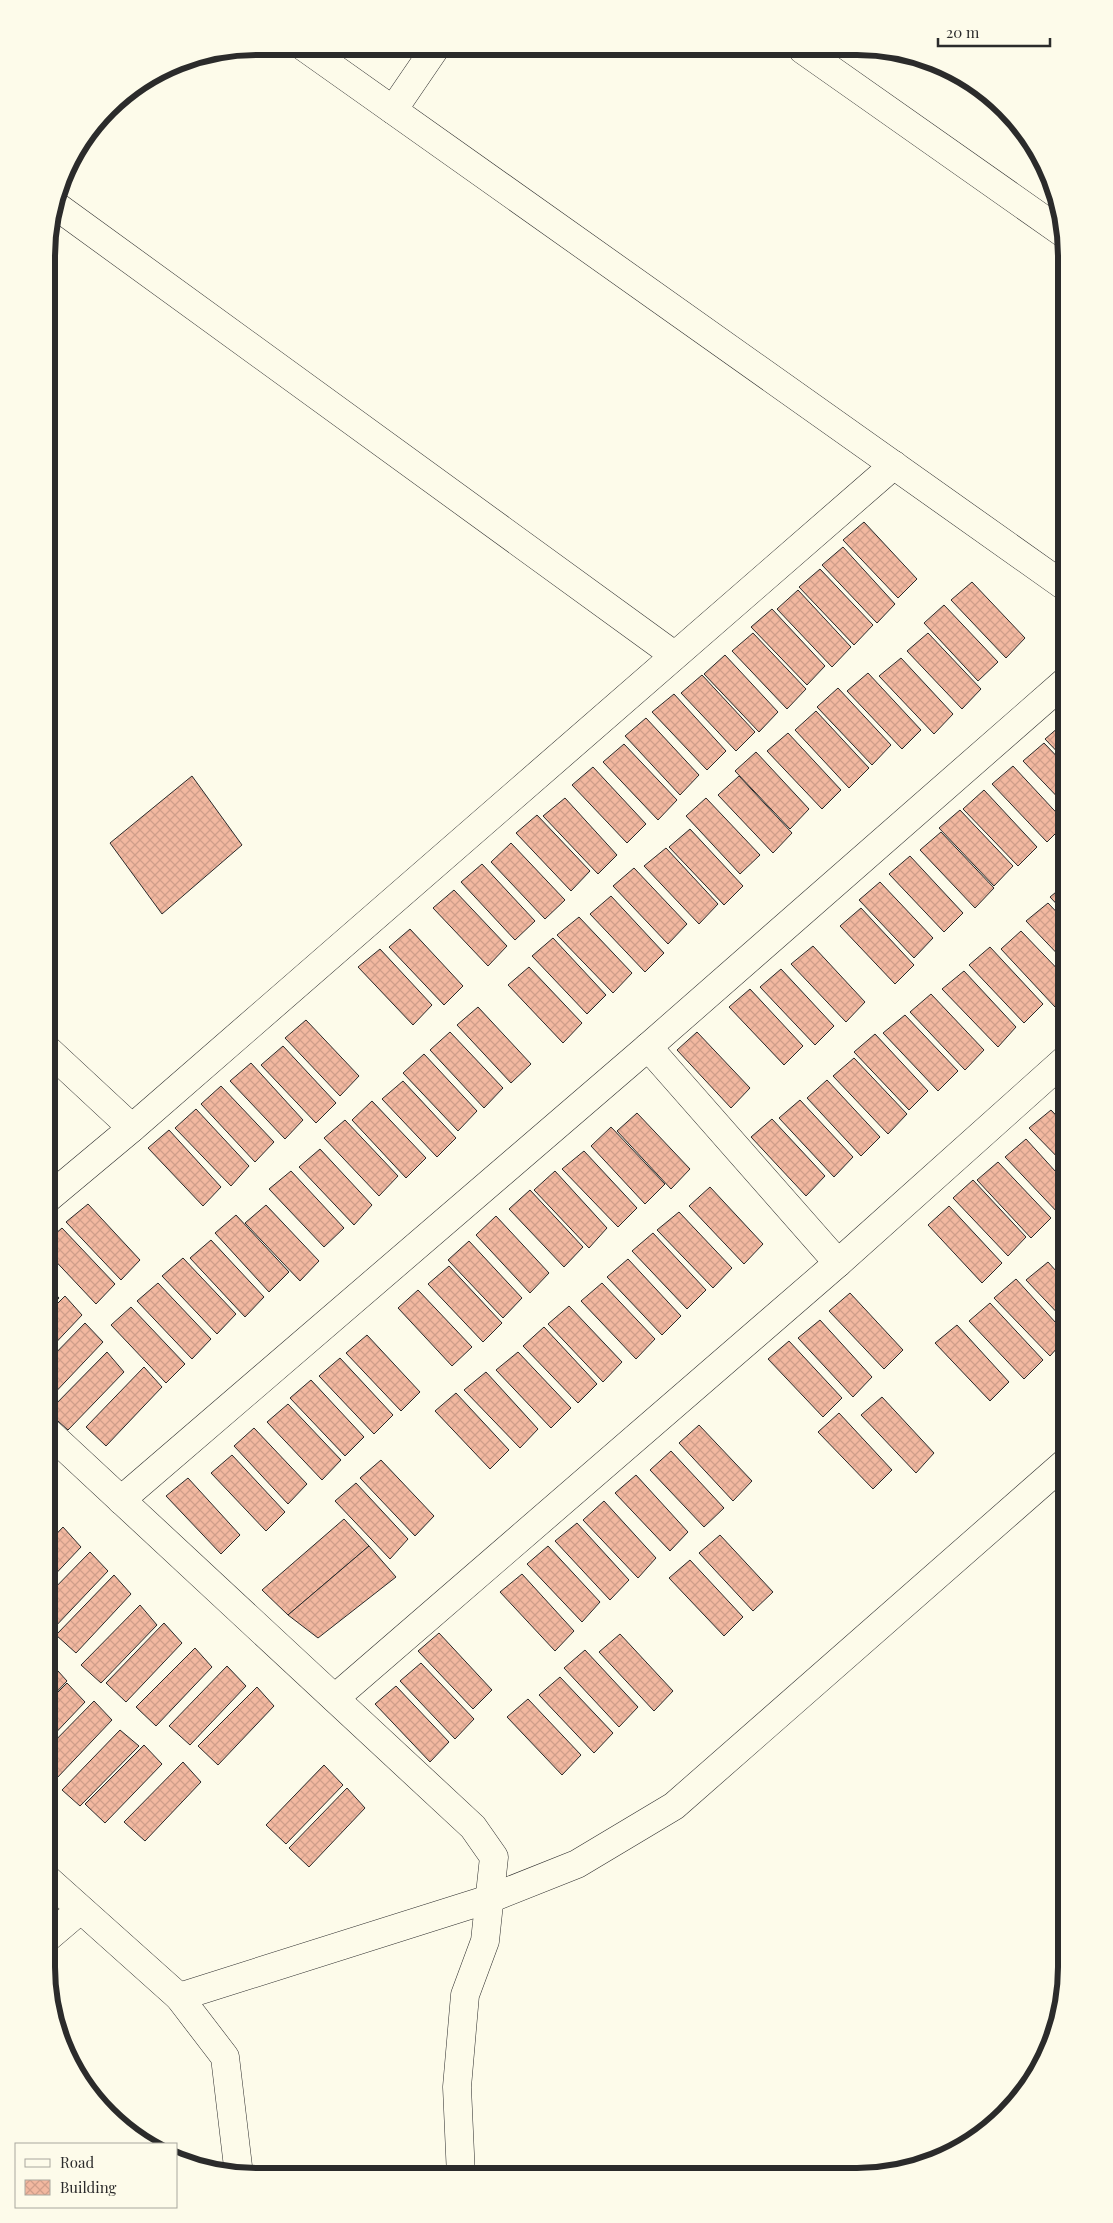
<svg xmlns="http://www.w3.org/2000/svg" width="1113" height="2223" font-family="'Playfair Display',serif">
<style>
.building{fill:url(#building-cross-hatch);stroke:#2b2b2b}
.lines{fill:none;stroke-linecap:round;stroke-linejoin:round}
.street-casing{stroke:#2b2b2b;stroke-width:29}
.street{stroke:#fdfbea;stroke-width:28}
.rim{fill:none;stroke:#2b2b2b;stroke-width:6}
</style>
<defs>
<pattern id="building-cross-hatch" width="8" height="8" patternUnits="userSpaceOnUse" patternTransform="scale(1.25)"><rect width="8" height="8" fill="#f2b8a0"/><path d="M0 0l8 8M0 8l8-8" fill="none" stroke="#d09e8a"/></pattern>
</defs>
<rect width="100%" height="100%" fill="#fdfbea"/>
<!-- building -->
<g class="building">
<path d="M864 522 917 579 898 598 843 540Z"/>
<path d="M843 547 895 604 877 623 822 565Z"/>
<path d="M820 569 873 625 854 645 799 587Z"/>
<path d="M972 582 1025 638 1006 658 951 600Z"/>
<path d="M798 590 851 647 832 667 777 609Z"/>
<path d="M944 605 998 662 978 681 924 623Z"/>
<path d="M772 609 825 666 807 685 751 627Z"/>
<path d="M753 633 806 689 787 709 732 651Z"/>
<path d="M928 633 981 689 962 709 907 651Z"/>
<path d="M725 655 778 712 759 732 704 674Z"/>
<path d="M901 658 953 714 934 734 879 676Z"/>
<path d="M868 673 921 730 902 749 847 691Z"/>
<path d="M702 675 755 732 736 751 681 693Z"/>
<path d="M838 688 891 745 872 765 817 707Z"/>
<path d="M674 694 726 751 707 770 652 712Z"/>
<path d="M816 711 869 768 849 788 795 730Z"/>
<path d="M646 718 699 775 680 795 625 736Z"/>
<path d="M1066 721 1067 722V762L1045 739Z"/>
<path d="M788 733 841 790 822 809 767 751Z"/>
<path d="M1044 743 1067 767V807L1023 761Z"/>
<path d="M624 744 677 800 658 820 603 762Z"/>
<path d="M756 752 809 809 790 829 735 771Z"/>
<path d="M1013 766 1066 823 1047 842 992 784Z"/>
<path d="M593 767 646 824 627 843 572 785Z"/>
<path d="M192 776 242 845 162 914 110 843Z"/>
<path d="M739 776 792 833 773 853 718 795Z"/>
<path d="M984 790 1037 847 1018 866 963 809Z"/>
<path d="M565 798 617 855 598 874 543 816Z"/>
<path d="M706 798 760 855 740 874 686 816Z"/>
<path d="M960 810 1013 866 994 886 939 828Z"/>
<path d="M537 815 590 871 571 891 516 833Z"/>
<path d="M690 829 743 886 724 905 669 847Z"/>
<path d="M941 832 994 888 975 908 920 850Z"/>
<path d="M511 843 565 900 545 919 491 862Z"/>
<path d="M666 848 718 904 699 924 644 866Z"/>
<path d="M910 856 963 913 944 932 889 874Z"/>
<path d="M482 864 535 921 515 940 461 882Z"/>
<path d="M634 868 687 924 668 944 613 886Z"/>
<path d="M880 882 933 938 914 958 859 900Z"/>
<path d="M1067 883V915L1050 897Z"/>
<path d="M454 890 507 946 488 966 433 908Z"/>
<path d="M611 896 664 953 645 972 590 914Z"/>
<path d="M1048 903 1067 923V964L1026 921Z"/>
<path d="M861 908 914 965 895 984 840 926Z"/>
<path d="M579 917 632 973 613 993 557 935Z"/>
<path d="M410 929 463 986 444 1005 389 947Z"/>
<path d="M1021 931 1067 979V995L1055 1007 1001 949Z"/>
<path d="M553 938 606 995 587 1014 532 956Z"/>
<path d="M813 946 865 1002 846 1022 791 964Z"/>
<path d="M990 947 1043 1004 1024 1023 969 965Z"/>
<path d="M380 949 432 1005 413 1025 358 967Z"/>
<path d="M529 967 582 1023 563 1043 508 985Z"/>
<path d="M781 969 834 1026 815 1045 760 987Z"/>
<path d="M964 971 1016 1027 998 1047 942 989Z"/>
<path d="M750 989 803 1046 784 1065 729 1007Z"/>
<path d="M931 994 984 1050 965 1070 910 1012Z"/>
<path d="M478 1007 531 1064 511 1083 457 1025Z"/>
<path d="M905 1015 958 1071 938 1091 883 1033Z"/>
<path d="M306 1020 359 1076 340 1096 285 1038Z"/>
<path d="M450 1032 503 1088 484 1108 430 1050Z"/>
<path d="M697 1032 750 1088 731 1108 677 1050Z"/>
<path d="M875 1034 928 1091 909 1110 854 1052Z"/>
<path d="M283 1046 336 1103 316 1123 261 1065Z"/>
<path d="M424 1054 477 1111 458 1131 403 1073Z"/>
<path d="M854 1058 907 1114 888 1134 833 1076Z"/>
<path d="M251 1063 303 1120 285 1139 230 1081Z"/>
<path d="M827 1080 880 1137 861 1156 807 1098Z"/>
<path d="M403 1081 456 1138 437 1157 382 1099Z"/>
<path d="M221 1086 274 1142 255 1162 201 1104Z"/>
<path d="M800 1100 853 1157 834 1177 779 1118Z"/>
<path d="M372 1101 426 1158 406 1178 352 1120Z"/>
<path d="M196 1109 249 1166 231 1186 175 1128Z"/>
<path d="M1051 1110 1067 1127V1167L1029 1128Z"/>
<path d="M637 1113 690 1169 671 1189 617 1131Z"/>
<path d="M772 1119 825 1176 806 1196 751 1137Z"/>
<path d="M345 1120 398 1176 379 1196 324 1138Z"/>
<path d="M611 1127 665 1184 645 1204 591 1146Z"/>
<path d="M169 1130 221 1187 203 1206 148 1148Z"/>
<path d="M1026 1139 1066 1183V1208L1060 1215 1005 1157Z"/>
<path d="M320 1149 372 1205 354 1225 299 1167Z"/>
<path d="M584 1151 637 1208 618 1227 562 1169Z"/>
<path d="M998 1162 1051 1218 1031 1238 977 1180Z"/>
<path d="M291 1171 344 1228 324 1247 269 1189Z"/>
<path d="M555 1171 607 1228 589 1248 534 1190Z"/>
<path d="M973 1180 1026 1237 1008 1256 953 1198Z"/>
<path d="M710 1187 763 1244 744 1264 689 1206Z"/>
<path d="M530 1190 583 1247 564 1267 509 1209Z"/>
<path d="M88 1204 140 1260 121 1280 66 1222Z"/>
<path d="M266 1205 319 1261 300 1281 245 1223Z"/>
<path d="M949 1206 1002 1263 982 1283 928 1225Z"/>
<path d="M679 1212 732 1268 713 1288 657 1230Z"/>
<path d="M236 1215 289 1272 269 1292 215 1233Z"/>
<path d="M496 1216 549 1273 530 1293 476 1235Z"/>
<path d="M62 1228 115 1284 96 1304 47 1252V1241Z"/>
<path d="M653 1233 706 1290 687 1309 632 1251Z"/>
<path d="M211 1240 264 1297 245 1317 190 1258Z"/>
<path d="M469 1241 522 1298 503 1318 448 1260Z"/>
<path d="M183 1258 236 1314 217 1334 162 1276Z"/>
<path d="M628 1259 681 1316 662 1335 607 1277Z"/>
<path d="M1048 1262 1066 1282V1322L1026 1280Z"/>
<path d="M449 1266 502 1323 483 1342 428 1284Z"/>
<path d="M1016 1279 1066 1334V1338L1050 1356 994 1298Z"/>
<path d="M158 1283 211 1339 192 1359 137 1301Z"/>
<path d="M602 1283 655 1339 636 1359 581 1301Z"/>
<path d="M47 1285 59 1298 47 1311Z"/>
<path d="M418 1290 472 1347 452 1366 398 1308Z"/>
<path d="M850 1293 903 1350 884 1369 829 1311Z"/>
<path d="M65 1296 82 1315 47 1352V1314Z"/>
<path d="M990 1303 1043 1360 1024 1379 969 1321Z"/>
<path d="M569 1306 622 1362 603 1382 548 1324Z"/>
<path d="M131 1307 185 1364 166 1383 111 1325Z"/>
<path d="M820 1320 872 1377 853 1397 798 1338Z"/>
<path d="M85 1323 103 1342 47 1401V1362Z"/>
<path d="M957 1325 1009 1382 990 1401 935 1343Z"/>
<path d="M544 1327 597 1384 578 1403 523 1346Z"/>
<path d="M367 1335 420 1392 401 1411 346 1353Z"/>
<path d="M789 1341 842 1398 823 1417 768 1359Z"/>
<path d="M107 1352 124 1372 68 1430 48 1412Z"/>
<path d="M518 1352 571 1408 551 1428 496 1370Z"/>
<path d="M340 1358 393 1415 374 1434 319 1376Z"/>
<path d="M144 1367 162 1387 106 1446 86 1427Z"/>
<path d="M486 1372 538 1429 520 1448 464 1390Z"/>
<path d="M311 1380 364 1437 345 1456 290 1398Z"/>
<path d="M456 1393 509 1450 490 1469 435 1411Z"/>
<path d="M882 1397 934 1453 916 1473 861 1415Z"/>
<path d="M288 1404 341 1460 322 1480 267 1422Z"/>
<path d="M839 1413 892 1470 873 1489 818 1432Z"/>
<path d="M699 1425 752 1481 733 1501 679 1443Z"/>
<path d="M254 1428 307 1484 288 1504 234 1446Z"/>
<path d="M671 1451 724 1508 704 1527 650 1470Z"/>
<path d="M232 1455 285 1512 266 1531 211 1473Z"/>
<path d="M381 1460 434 1516 415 1536 360 1478Z"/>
<path d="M636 1475 688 1532 670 1551 615 1493Z"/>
<path d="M188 1478 240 1535 221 1554 166 1496Z"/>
<path d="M356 1483 408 1539 390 1559 335 1501Z"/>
<path d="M604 1501 656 1558 638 1578 583 1520Z"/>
<path d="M47 1513 55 1522 47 1531Z"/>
<path d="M344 1519 369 1546 288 1615 262 1590Z"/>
<path d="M577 1523 629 1580 610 1600 555 1541Z"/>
<path d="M63 1527 81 1547 47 1583V1544Z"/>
<path d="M720 1535 773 1592 753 1611 699 1553Z"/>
<path d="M369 1546 396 1577 318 1638 288 1615Z"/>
<path d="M548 1546 600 1602 582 1622 527 1564Z"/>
<path d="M90 1552 108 1571 52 1630 47 1626V1596Z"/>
<path d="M690 1560 743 1617 724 1636 669 1578Z"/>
<path d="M522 1574 574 1631 555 1651 500 1592Z"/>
<path d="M114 1575 131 1594 76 1653 56 1635Z"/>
<path d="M140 1605 157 1625 101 1683 81 1665Z"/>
<path d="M164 1623 182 1643 126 1702 106 1683Z"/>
<path d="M439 1633 492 1690 473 1709 418 1651Z"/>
<path d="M620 1634 673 1691 654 1711 599 1652Z"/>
<path d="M195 1648 212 1667 156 1726 136 1707Z"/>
<path d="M585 1650 638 1707 619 1727 564 1668Z"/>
<path d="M49 1661 67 1681 47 1702V1663Z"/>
<path d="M421 1663 474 1719 455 1739 400 1681Z"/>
<path d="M227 1666 246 1686 190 1745 169 1726Z"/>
<path d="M560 1677 613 1733 594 1753 539 1695Z"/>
<path d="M67 1683 85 1702 46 1743 47 1703Z"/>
<path d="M396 1686 449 1742 430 1762 375 1704Z"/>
<path d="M257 1687 274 1706 218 1765 198 1746Z"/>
<path d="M528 1699 581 1755 562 1775 507 1717Z"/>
<path d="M94 1701 112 1720 56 1779 46 1770V1750Z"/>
<path d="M120 1730 139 1746 80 1806 62 1790Z"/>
<path d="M144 1745 162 1764 105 1823 85 1804Z"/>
<path d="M183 1762 201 1782 145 1841 124 1822Z"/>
<path d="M324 1765 343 1785 286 1844 266 1825Z"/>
<path d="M347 1788 365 1808 309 1867 289 1848Z"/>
</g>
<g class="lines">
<defs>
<g id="street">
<path d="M304 47 1067 588"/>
<path d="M803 50 1063 233"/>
<path d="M393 110 436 47"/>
<path d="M55 205 674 655"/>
<path d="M648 1047 838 1263"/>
<path d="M47 1049 132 1128"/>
<path d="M47 1199 132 1128 894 465"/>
<path d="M47 1431 473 1827 494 1857 485 1941 465 1995 457 2087 461 2176"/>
<path d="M121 1500 648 1047 1067 680"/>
<path d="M335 1698 838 1263 1067 1058"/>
<path d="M46 1878 179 1997 225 2057 239 2175"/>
<path d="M46 1939 80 1910"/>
<path d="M179 1997 489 1899 577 1864 674 1806 1066 1462"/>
</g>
</defs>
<!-- street casing -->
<use href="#street" class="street-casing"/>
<!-- street -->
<use href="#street" class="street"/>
</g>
<!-- crop -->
<path d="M0 0H1113V2223H0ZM256 55H857A201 201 0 0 1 1058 256V1967A201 201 0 0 1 857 2168H256A201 201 0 0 1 55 1967V256A201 201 0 0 1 256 55Z" fill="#fdfbea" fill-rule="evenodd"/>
<path class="rim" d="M256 55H857A201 201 0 0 1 1058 256V1967A201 201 0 0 1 857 2168H256A201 201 0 0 1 55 1967V256A201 201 0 0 1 256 55Z"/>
<!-- legend -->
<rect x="15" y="2143" width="162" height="65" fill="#fdfbea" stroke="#a9a89e"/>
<rect x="25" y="2159" width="25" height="8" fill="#fdfbea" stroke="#a9a89e"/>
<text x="60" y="2168" font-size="15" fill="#2b2b2b">Road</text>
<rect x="25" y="2180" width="25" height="15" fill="url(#building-cross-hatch)" stroke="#a9a89e"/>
<text x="60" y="2193" font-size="15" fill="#2b2b2b">Building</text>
<!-- scale -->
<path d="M938 38v8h112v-8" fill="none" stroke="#2b2b2b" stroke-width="2.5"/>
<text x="946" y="38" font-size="15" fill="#2b2b2b" stroke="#fdfbea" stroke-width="4" paint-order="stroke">20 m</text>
</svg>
